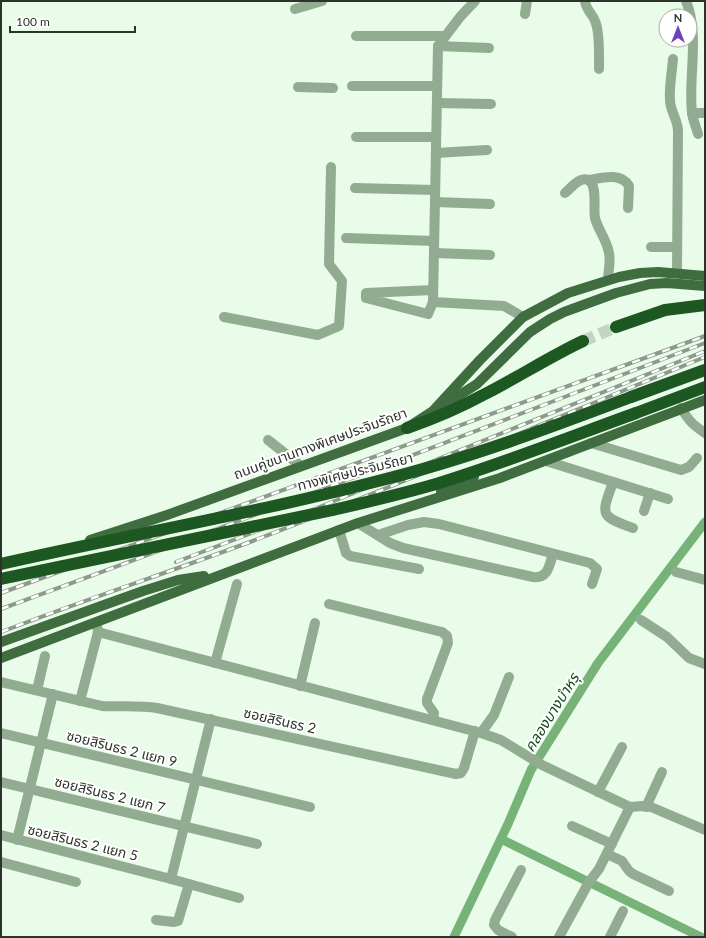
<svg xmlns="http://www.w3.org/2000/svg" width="706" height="938" font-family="Lato,'Noto Sans Thai',sans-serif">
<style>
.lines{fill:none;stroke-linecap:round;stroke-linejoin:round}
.canal{stroke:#77b279;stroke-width:9}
.highway-tunnel{stroke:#c3d4c3;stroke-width:12;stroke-dasharray:12 6;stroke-linecap:butt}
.minor{stroke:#92ac92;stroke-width:10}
.major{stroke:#3f6d40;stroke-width:10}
.highway{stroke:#1d5722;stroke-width:12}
.rail-casing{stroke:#8c998c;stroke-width:4}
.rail{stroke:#fff;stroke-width:2.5;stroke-dasharray:8;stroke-linecap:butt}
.highway-bridge{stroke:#1d5722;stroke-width:12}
.labels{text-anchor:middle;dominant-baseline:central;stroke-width:4;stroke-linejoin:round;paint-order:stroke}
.street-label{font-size:14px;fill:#2c332c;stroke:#fff}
.water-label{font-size:15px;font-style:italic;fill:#0e4d17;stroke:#fff}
</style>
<rect width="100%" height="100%" fill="#e9fce9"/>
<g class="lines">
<!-- canal -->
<g class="canal">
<path d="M501 839 701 937"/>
<path d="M454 937 508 824 531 770 598 663 705 522"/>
</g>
<!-- highway-tunnel -->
<path class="highway-tunnel" d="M583 341 616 327"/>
<!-- minor -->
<g class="minor">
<path d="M585 1C586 10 592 13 595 21 600 31 599 57 599 69"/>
<path d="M686 1C700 35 688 77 692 113 693 120 696 127 698 134"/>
<path d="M295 9 322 1"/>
<path d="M525 14 527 1"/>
<path d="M356 36H445"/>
<path d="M438 46 489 48"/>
<path d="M673 59C672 72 669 87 670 100 670 111 678 120 678 131L677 273"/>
<path d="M352 86H437"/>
<path d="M298 87 333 88"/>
<path d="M437 103 491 104"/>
<path d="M692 113H705"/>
<path d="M356 137H436"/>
<path d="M436 153 487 150"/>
<path d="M589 180C601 178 621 172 629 186L628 208"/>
<path d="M355 188 435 190"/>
<path d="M565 193C571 188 580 176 588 180 598 184 593 209 595 218 598 230 607 240 609 253 611 261 608 272 608 280"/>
<path d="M435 202 490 204"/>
<path d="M346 238 434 241"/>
<path d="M651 247H677"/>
<path d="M434 253 490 255"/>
<path d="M433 290 366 293V298L428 314 433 302 438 46 460 17 475 1"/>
<path d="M433 302 504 306 523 317"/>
<path d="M224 317 318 335 339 326 342 281 329 264 331 167"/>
<path d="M681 408C689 421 693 425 705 433"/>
<path d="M268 440 301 466"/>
<path d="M591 443 681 470 689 467 697 458"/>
<path d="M546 461 668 499"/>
<path d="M613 482C602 514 598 516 633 528"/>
<path d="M644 511 650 493"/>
<path d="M358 523 390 543 403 548 533 577C548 579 549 566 553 554"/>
<path d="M339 530 346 553 350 556 419 569"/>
<path d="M378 535 408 525 424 522 439 524 590 563 597 569 592 584"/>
<path d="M676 572 705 580"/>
<path d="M329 604 442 632 447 636 448 643 427 699V703L434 713 433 720"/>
<path d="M641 620 667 637 689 658 705 664"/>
<path d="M98 632 481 733 501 740 542 765 630 807 643 806 651 807 705 830"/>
<path d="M215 663 237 584"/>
<path d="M1 682 102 706C121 707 139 705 157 708L456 774 461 773 464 768 475 731"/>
<path d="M300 686 315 623"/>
<path d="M37 690 45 656"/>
<path d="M80 701 98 632 97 626"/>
<path d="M1 733 310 807"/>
<path d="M481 733 494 715 509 677"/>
<path d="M1 782 257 844"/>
<path d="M598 792 622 747"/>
<path d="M646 807 662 772"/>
<path d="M572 826 612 844"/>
<path d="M1 835 171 879 239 898"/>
<path d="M17 840 53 694"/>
<path d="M607 854 622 861 629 871 633 874 669 891"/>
<path d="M1 862 76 882"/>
<path d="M171 879 211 719"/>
<path d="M156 920 174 922 178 921 189 884"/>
<path d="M512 937 498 930 494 925 495 920 521 870"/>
<path d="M559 937 589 882 599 869 630 807"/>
<path d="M610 937 623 911"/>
</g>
<!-- major -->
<g class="major">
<path d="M441 407 477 384 530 332 550 319 564 312 616 293 650 284 667 283 705 286"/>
<path d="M441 491 474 477"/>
<path d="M90 540 167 515 407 428 433 411 480 360 523 317 568 293 619 277 640 273 658 272 705 276"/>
<path d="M1 642 143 591 178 580 204 576"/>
<path d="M1 658 358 523 500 478 705 400"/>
</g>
<!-- highway -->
<g class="highway">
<path d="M616 327 665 310 705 305"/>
<path d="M631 397 705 370"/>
<path d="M636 413 705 387"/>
<path d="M407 428C433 419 459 408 483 395 517 378 549 357 583 341"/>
</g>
<defs>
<g id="rail">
<path d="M176 562 317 508 705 351"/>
<path d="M1 593 705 336"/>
<path d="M1 609C237 523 471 433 705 343"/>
<path d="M1 632C86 599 173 571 258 539 408 481 556 418 705 357"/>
</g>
</defs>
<!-- rail casing -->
<use href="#rail" class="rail-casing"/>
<!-- rail -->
<use href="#rail" class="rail"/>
<!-- highway-bridge -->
<g class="highway-bridge">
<path d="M1 564C128 535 256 513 382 480 467 459 549 428 631 397"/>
<path d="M1 579 333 510C367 502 402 494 436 484 504 463 570 437 636 413"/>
</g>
</g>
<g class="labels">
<!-- street labels -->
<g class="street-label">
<text transform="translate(320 443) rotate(-20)">ถนนคู่ขนานทางพิเศษประจิมรัถยา</text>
<text transform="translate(355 471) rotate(-14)">ทางพิเศษประจิมรัถยา</text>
<text transform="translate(280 720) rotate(13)">ซอยสิรินธร 2</text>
<text transform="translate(122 748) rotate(14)">ซอยสิรินธร 2 แยก 9</text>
<text transform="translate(110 794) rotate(14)">ซอยสิรินธร 2 แยก 7</text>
<text transform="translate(83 842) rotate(14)">ซอยสิรินธร 2 แยก 5</text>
</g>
<!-- water labels -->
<g class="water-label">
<text transform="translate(551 712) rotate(-58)">คลองบางบำหรุ</text>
</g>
</g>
<!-- border -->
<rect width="706" height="938" fill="none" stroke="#2c332c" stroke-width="4"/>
<!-- north arrow -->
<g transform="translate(678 28)"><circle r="19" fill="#ffffff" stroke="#abadab"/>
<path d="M0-3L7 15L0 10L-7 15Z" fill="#6c42ba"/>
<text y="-6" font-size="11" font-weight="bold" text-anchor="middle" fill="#2c332c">N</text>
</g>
<!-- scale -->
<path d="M10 26v6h125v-6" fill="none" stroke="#2c332c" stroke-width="2"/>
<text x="16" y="26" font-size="12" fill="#2c332c" stroke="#ffffff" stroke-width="3" paint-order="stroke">100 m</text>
</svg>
